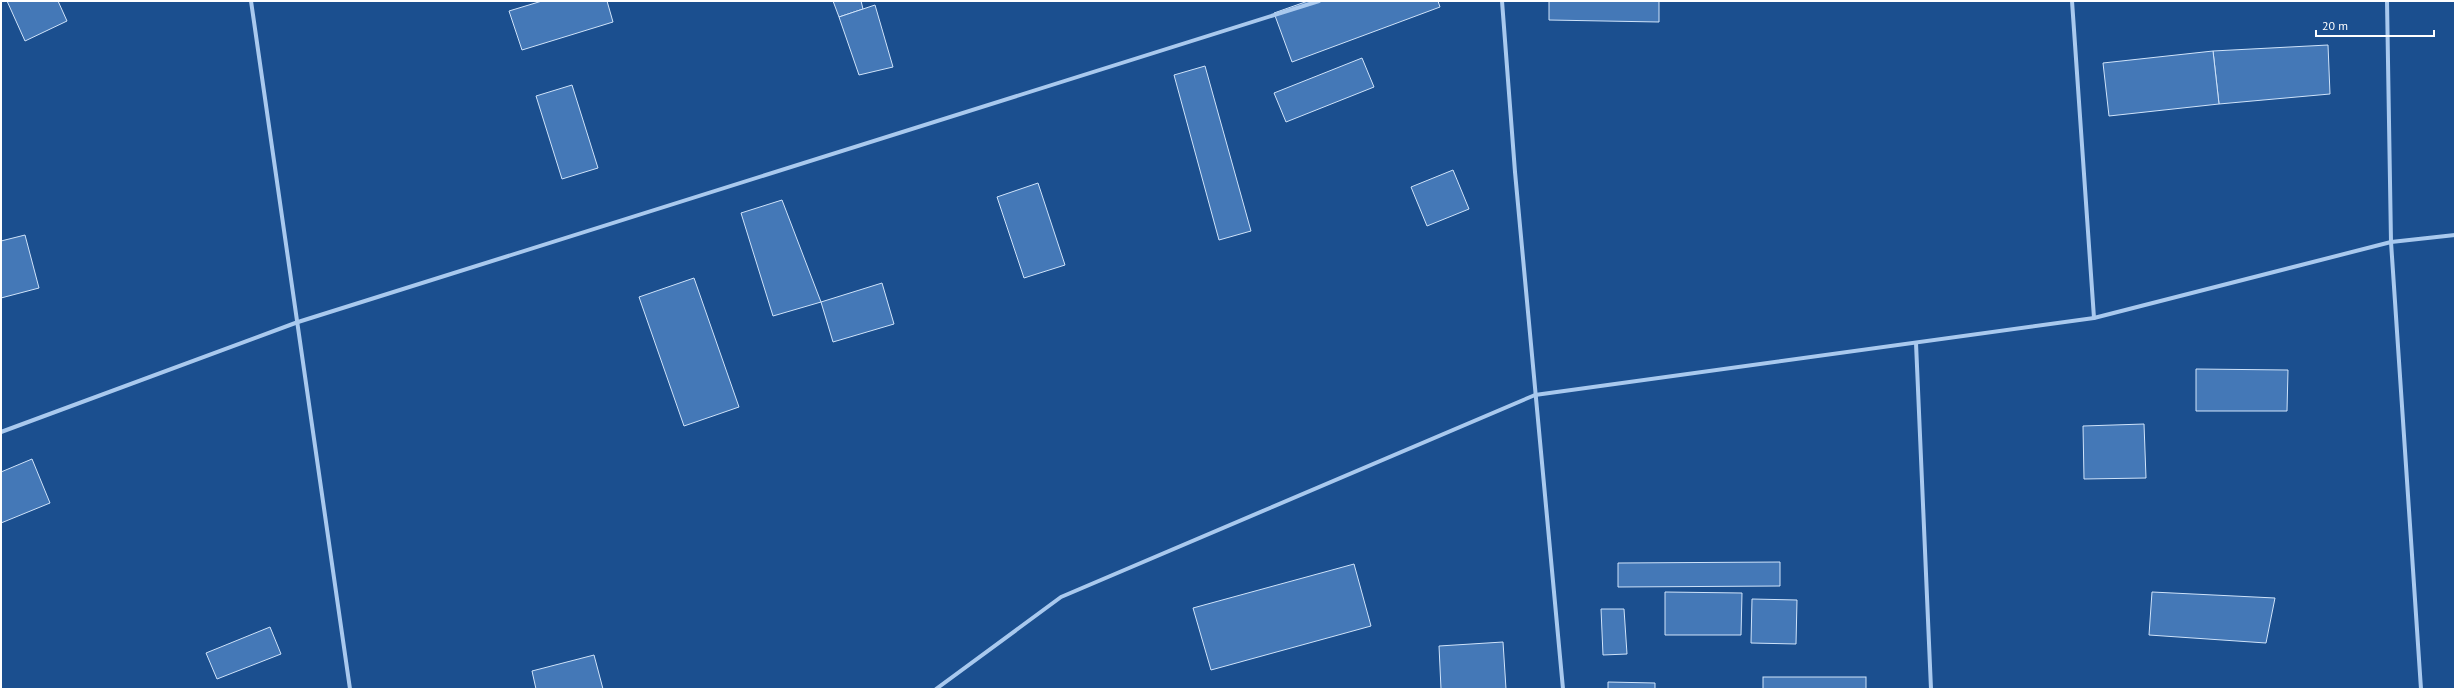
<svg xmlns="http://www.w3.org/2000/svg" width="2456" height="690" font-family="'PT Sans',sans-serif">
<style>
.building{fill:#4478b7;stroke:#cfe3fa}
.lines{fill:none;stroke-linecap:round;stroke-linejoin:round}
.minor{stroke:#a9c9ee;stroke-width:4}
</style>
<rect width="100%" height="100%" fill="#1b4f8f"/>
<!-- building -->
<g class="building">
<path d="M7 1H58L67 21 25 41Z"/>
<path d="M542 1H607L613 22 522 50 509 11Z"/>
<path d="M833 1H861L863 9 839 17Z"/>
<path d="M1308 1H1438L1440 7 1292 62 1274 13Z"/>
<path d="M1549 1H1659V22L1549 20Z"/>
<path d="M875 5 893 67 859 75 839 17Z"/>
<path d="M2328 45 2330 94 2219 104 2213 51Z"/>
<path d="M2213 51 2219 104 2109 116 2103 63Z"/>
<path d="M1362 58 1374 87 1286 122 1274 93Z"/>
<path d="M1205 66 1251 231 1219 240 1174 75Z"/>
<path d="M572 85 598 168 562 179 536 96Z"/>
<path d="M1453 170 1469 209 1427 226 1411 187Z"/>
<path d="M1038 183 1065 265 1024 278 997 197Z"/>
<path d="M782 200 821 302 773 316 741 213Z"/>
<path d="M25 235 39 288 1 298V241Z"/>
<path d="M694 278 739 407 684 426 639 297Z"/>
<path d="M882 283 894 324 833 342 821 302Z"/>
<path d="M2196 369 2288 370 2287 411H2196Z"/>
<path d="M2144 424 2146 478 2084 479 2083 426Z"/>
<path d="M32 459 50 503 1 523V472Z"/>
<path d="M1780 562V586L1618 587V563Z"/>
<path d="M1354 564 1371 626 1211 670 1193 608Z"/>
<path d="M1665 592 1742 593 1741 635H1665Z"/>
<path d="M2152 592 2275 598 2266 643 2149 635Z"/>
<path d="M1752 599 1797 600 1796 644 1751 643Z"/>
<path d="M1601 609H1624L1627 654 1603 655Z"/>
<path d="M270 627 281 654 217 679 206 653Z"/>
<path d="M1503 642 1506 689H1441L1439 646Z"/>
<path d="M594 655 603 689H536L532 671Z"/>
<rect x="1763" y="677" width="103" height="12"/>
<path d="M1608 682 1655 683V689H1608Z"/>
</g>
<g class="lines">
<!-- minor -->
<g class="minor">
<path d="M251 1 350 689"/>
<path d="M1502 1 1515 172 1563 689"/>
<path d="M2072 1 2094 318"/>
<path d="M2387 1 2391 242 2421 689"/>
<path d="M1916 343 1931 689"/>
<path d="M1 432 298 322 1319 1"/>
<path d="M936 689 1061 597 1535 395 2094 318 2391 242 2455 235"/>
</g>
</g>
<!-- border -->
<rect width="2456" height="690" fill="none" stroke="#ffffff" stroke-width="4"/>
<!-- scale -->
<path d="M2316 30v6h118v-6" fill="none" stroke="#ffffff" stroke-width="2"/>
<text x="2322" y="30" font-size="12" fill="#ffffff" stroke="#1b4f8f" stroke-width="3" paint-order="stroke">20 m</text>
</svg>
